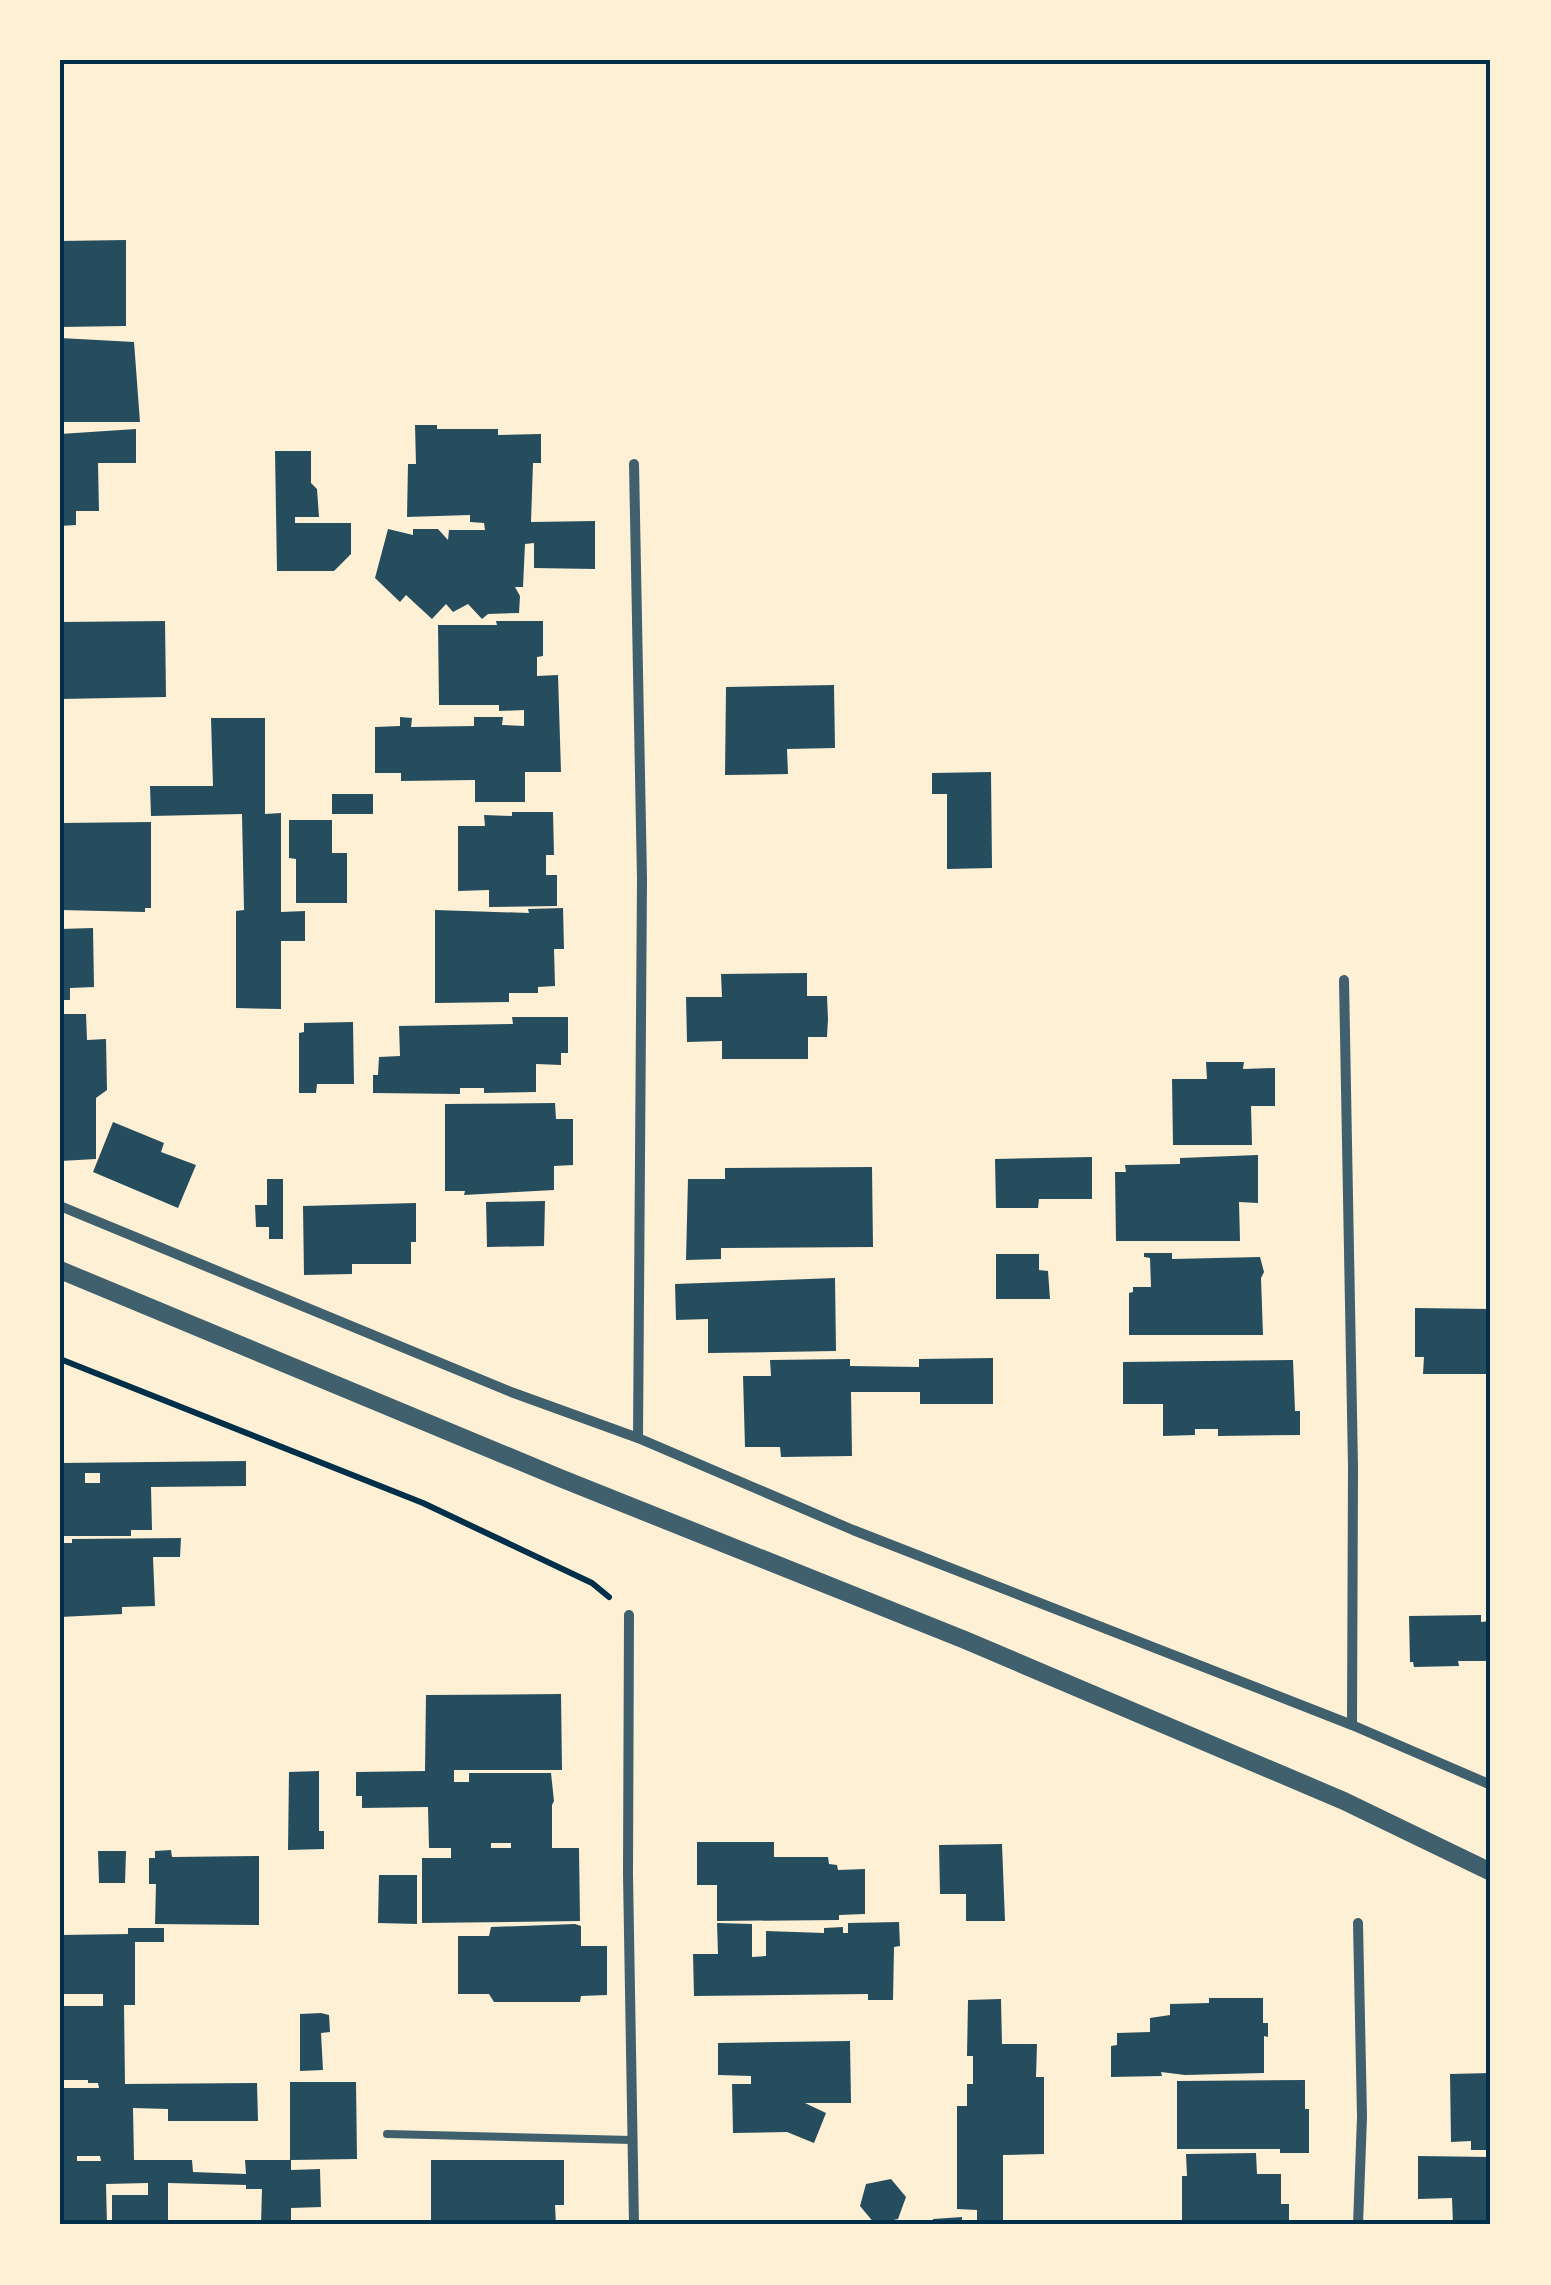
<svg xmlns="http://www.w3.org/2000/svg" width="1551" height="2285" font-family="Spectral,serif">
<style>
.building{fill:#264d5e;fill-rule:evenodd}
.lines{fill:none;stroke-linecap:round;stroke-linejoin:round}
.path{stroke:#003049;stroke-width:6}
.service{stroke:#3f606c;stroke-width:8}
.minor{stroke:#3f606c;stroke-width:10}
.tertiary{stroke:#3f606c;stroke-width:18}
.neatline{fill:none;stroke:#003049;stroke-width:4}
</style>
<rect width="100%" height="100%" fill="#fdf0d5"/>
<!-- building -->
<g class="building">
<path d="M126 240V326L60 327V241Z"/>
<path d="M60 338 134 342 140 422H60Z"/>
<path d="M415 425H437V429H498V435L541 434V463H533L531 522 595 521V569L534 568V543L525 544 523 587H515L520 596 519 613 488 614 482 619 468 604 453 612 446 604 432 619 406 595 400 602 375 578 388 529 413 535V529H438L448 540 449 530H485L484 523 470 522V515L407 517 408 464H416Z"/>
<path d="M136 429V463H98L99 511H76V525L60 526V434Z"/>
<path d="M275 451H311V483L317 489 319 517H295V523H351V554L334 571H277Z"/>
<path d="M165 621 166 697 60 699V622Z"/>
<path d="M496 621H543V656L537 657V676L558 675 561 772H525V802H475V780L401 781V773H375V727L400 726V717L412 718 411 727 474 726V717H503L502 725 524 726V710L499 711V705H439L438 625H497Z"/>
<path d="M834 685 835 748 787 749 788 774 725 775 726 687Z"/>
<path d="M211 718H265V814L281 813V912L305 911V941H281V1009L236 1008V911L244 910 242 814 151 816 150 786H213Z"/>
<path d="M991 772 992 868 947 869V794H932V773Z"/>
<rect x="332" y="794" width="41" height="20"/>
<path d="M512 812H553L554 855H546V875H557V906L489 907V890L458 891V826H485L484 815 512 816Z"/>
<path d="M289 820H332V853H347V903H296V859L289 858Z"/>
<path d="M151 822V908H145V912L60 910V823Z"/>
<path d="M563 908 564 949H554L555 986 538 987V993H509V1002L435 1003V910L529 913 528 909Z"/>
<path d="M93 928 94 987 70 988V1000H60V929Z"/>
<path d="M807 973V996H827L828 1019 827 1037H808V1059H722V1041L687 1042 686 997H722L721 974Z"/>
<path d="M60 1014H86L87 1040 106 1039 107 1090 96 1098V1159L60 1161Z"/>
<path d="M512 1017H568V1053H561V1065L536 1064V1092L484 1093V1088H460V1094L373 1093V1075H378L379 1057 400 1056 399 1026 513 1024Z"/>
<path d="M353 1022 354 1084H317L316 1093H299V1033L304 1032V1023Z"/>
<path d="M1206 1062H1244L1243 1069 1275 1068V1106H1251L1252 1145H1173L1172 1079H1207Z"/>
<path d="M555 1103 556 1119H573V1165L554 1166V1190L464 1195 465 1191H445V1104Z"/>
<path d="M113 1122 164 1143 161 1152 196 1165 178 1208 93 1172Z"/>
<path d="M1258 1155V1203L1239 1202 1240 1241H1116L1115 1172H1126L1125 1165 1180 1164V1158Z"/>
<path d="M1092 1157V1199H1039L1038 1208H996L995 1159Z"/>
<path d="M872 1167 873 1247 721 1248V1259L686 1260 688 1179H725V1168Z"/>
<path d="M267 1179H283V1239H269V1227H256L255 1205H267Z"/>
<path d="M545 1201 544 1246 487 1247 486 1202Z"/>
<path d="M416 1203V1242H411V1264H352V1274L304 1275 303 1206Z"/>
<path d="M1144 1253H1172V1259L1260 1257 1264 1272 1261 1278 1263 1335H1129V1293L1133 1292V1287H1151L1150 1258 1144 1257Z"/>
<path d="M996 1254H1039V1270L1048 1271 1050 1299H996Z"/>
<path d="M835 1278 836 1351 708 1353V1319L676 1320 675 1284Z"/>
<path d="M1415 1308 1491 1309V1374H1423L1424 1357H1415Z"/>
<path d="M993 1358V1404H920V1392H851L852 1456 781 1457 780 1447H745L743 1376H771L770 1360 850 1359V1366L919 1367V1359Z"/>
<path d="M1293 1360 1295 1411H1300V1435L1218 1436V1429H1195V1435L1163 1436V1404H1123V1362Z"/>
<path d="M246 1461V1486L151 1487 152 1530H131V1536H60V1463ZM85 1473H100V1483H85Z"/>
<path d="M181 1538 180 1557H153L155 1606 122 1607V1614L60 1617V1543H72V1539Z"/>
<path d="M1481 1615V1622L1491 1621V1661H1458L1459 1666 1414 1667 1413 1662H1410L1409 1616Z"/>
<path d="M561 1694 562 1770H454V1782H469V1773H551L554 1801 552 1805V1848H579L580 1921 422 1923V1858H451V1848H429L428 1807 362 1808V1796H356V1772L425 1771 426 1695ZM491 1843H511V1848H491Z"/>
<path d="M319 1771V1831H324V1849L288 1850 289 1772Z"/>
<path d="M697 1842H774V1857H828L829 1864 837 1865 838 1870 865 1869V1914L839 1915V1920L717 1921V1885H697Z"/>
<path d="M1002 1844 1005 1921H966V1894H940L939 1845Z"/>
<path d="M171 1850 172 1857 259 1856V1925L155 1924 156 1884H149V1858H155V1851Z"/>
<path d="M98 1851H126L125 1883H99Z"/>
<path d="M379 1875H417V1924L378 1923Z"/>
<path d="M899 1922 900 1946 894 1947 893 2000H868V1994L694 1996 693 1954H718L717 1923 752 1924V1957L766 1956V1931L824 1933V1928L843 1927V1933H848V1923Z"/>
<path d="M575 1924 581 1926V1946H607V1995L581 1996 580 2002H494L489 1994H458V1936H489L491 1927Z"/>
<path d="M128 1928H164V1942H135V2005H124L125 2084 257 2083 258 2121H168V2109L133 2108 134 2160H192L193 2172 246 2174 245 2160H290V2082H356L357 2159 291 2160V2170L320 2169 321 2207 291 2208V2225H261L262 2189H246V2185L168 2183V2225H112V2195H148V2183L106 2184 107 2225H60V2088H99L98 2083H88V2080H60V2006H103V1994H60V1935L128 1934ZM77 2156H100L101 2161H77Z"/>
<path d="M1209 1998H1263V2023H1268V2037L1264 2036V2073L1185 2075 1161 2072 1162 2076 1111 2077V2046L1117 2045V2033L1150 2032V2018L1170 2015V2004L1209 2003Z"/>
<path d="M1001 1999 1002 2044H1037L1036 2077H1044V2154L1003 2155V2225H977V2210L957 2209V2106H967V2084H973V2056H967L968 2000Z"/>
<path d="M321 2013 329 2015 330 2032 321 2033 323 2070 300 2071V2014Z"/>
<path d="M850 2041 851 2103H805L826 2113 814 2143 787 2132 733 2133 732 2084H751V2076L718 2075V2043Z"/>
<path d="M1491 2073V2150H1471V2141L1451 2142 1450 2074Z"/>
<path d="M1305 2080V2109H1309V2153H1280V2149H1177V2081Z"/>
<path d="M1256 2153 1257 2174H1281V2204H1289V2225H1182V2176H1187L1186 2154Z"/>
<path d="M1418 2156 1491 2157V2224L1453 2225 1452 2198 1418 2199Z"/>
<path d="M431 2160H564V2205H555L556 2225H431Z"/>
<path d="M891 2179 906 2197 898 2219 875 2224 860 2206 866 2184Z"/>
<path d="M962 2217V2225H933V2219Z"/>
</g>
<g class="lines">
<!-- path -->
<path class="path" d="M60 1359 423 1503 592 1583 609 1597"/>
<!-- service -->
<path class="service" d="M387 2134 632 2140"/>
<!-- minor -->
<g class="minor">
<path d="M634 464 642 879 638 1438"/>
<path d="M1344 980 1353 1467 1352 1725"/>
<path d="M60 1206 511 1392 638 1438 853 1530 1352 1725 1491 1785"/>
<path d="M629 1615 628 1874 634 2225"/>
<path d="M1358 2225 1362 2117 1358 1923"/>
</g>
<!-- tertiary -->
<path class="tertiary" d="M60 1270 560 1478 965 1640 1344 1801 1491 1872"/>
</g>
<!-- border -->
<rect width="1551" height="2285" fill="none" stroke="#fdf0d5" stroke-width="125"/>
<rect x="62" y="62" width="1426" height="2160" class="neatline"/>
</svg>
